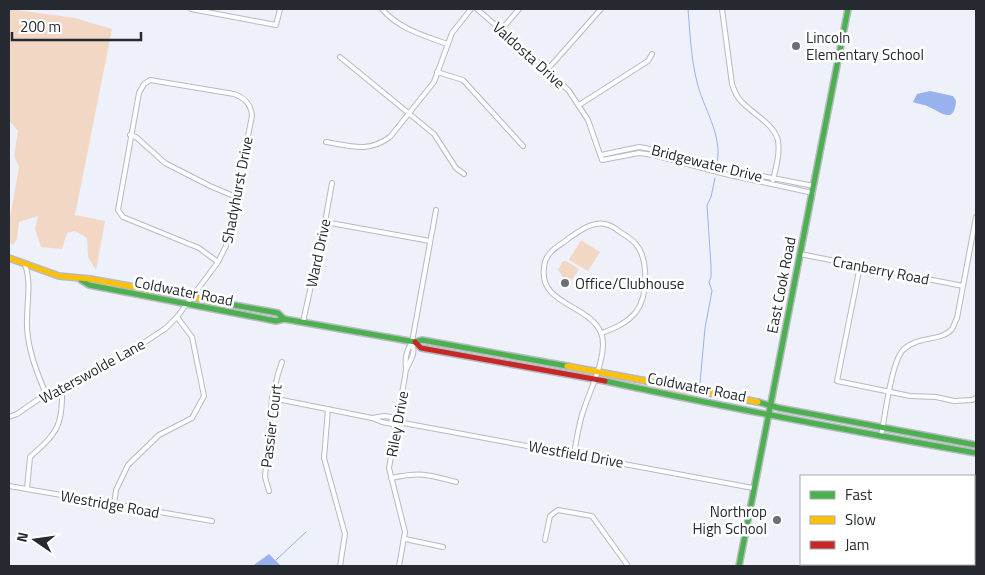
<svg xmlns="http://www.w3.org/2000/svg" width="985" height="575" font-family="'Titillium Web',sans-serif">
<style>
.green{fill:#f2d7c4}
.water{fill:#98b2ee}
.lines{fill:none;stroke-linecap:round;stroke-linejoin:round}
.stream{stroke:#98b2ee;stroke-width:1}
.street-casing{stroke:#b7bac0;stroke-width:6}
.fast-casing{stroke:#b7bac0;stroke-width:8}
.slow-casing{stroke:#b7bac0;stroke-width:8}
.jam-casing{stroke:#b7bac0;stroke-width:8}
.street{stroke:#fcfdfe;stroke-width:4}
.fast{stroke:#4caf50;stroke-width:5}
.slow{stroke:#ffc107;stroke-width:5}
.jam{stroke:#c62828;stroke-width:5}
.poi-dot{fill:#6c6f76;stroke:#fff;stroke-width:2}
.labels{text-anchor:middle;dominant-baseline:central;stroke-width:5;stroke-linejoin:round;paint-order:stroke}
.poi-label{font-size:15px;fill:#262930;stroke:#fff;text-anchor:start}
.street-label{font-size:15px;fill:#262930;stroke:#fff}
</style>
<rect width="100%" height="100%" fill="#eef1f9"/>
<!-- green -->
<g class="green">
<path d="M9 9 75 18 112 29 75 215 105 221 96 270 88 257 87 238 75 231 67 233 62 249 41 247 35 229 38 216 19 222 17 239 13 245 9 242V223L19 167 14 156 18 131 9 120Z"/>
<path d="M581 240 600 252 588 271 569 260Z"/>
<path d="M563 261H566L579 269 572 280 567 277 565 279 562 277V275L558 270Z"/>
<path d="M630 383 662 387 722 398 684 394Z"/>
</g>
<!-- water -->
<g class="water">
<path d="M930 91 953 96 956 101C954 126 940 111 929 107 924 104 918 104 913 102L917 94Z"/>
<path d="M269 554 281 566H253L254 565Z"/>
</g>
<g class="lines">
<!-- stream -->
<g class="stream">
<path d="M688 9C690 33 691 58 697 82 703 108 723 135 717 163"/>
<path d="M700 383 705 328 712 291 709 282 711 277V266L707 205 711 197 715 178"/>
<path d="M276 560 306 532"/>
</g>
<defs>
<g id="street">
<path d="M191 9 276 25 280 9"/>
<path d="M382 9C399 29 423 35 447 44"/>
<path d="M477 9 547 70 569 91 588 120 602 160 639 153 654 155 725 174 813 193"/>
<path d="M722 9 732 84C734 90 736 96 741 101 751 113 775 124 778 141 780 154 776 167 773 180"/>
<path d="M501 30 519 9"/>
<path d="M340 57 434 134 456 168 464 174"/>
<path d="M547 70 601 9"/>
<path d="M437 72 463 80 523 146"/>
<path d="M579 105 648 61 652 54"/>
<path d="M130 135 136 137 165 163 210 186 236 197"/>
<path d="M326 142C351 146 368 153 390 137L434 82 452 33 471 9"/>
<path d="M601 155 639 147 656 150 726 169 814 186"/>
<path d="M325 222 430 241"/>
<path d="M800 254 963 286"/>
<path d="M25 265C32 282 26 308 27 327 28 350 37 373 46 394"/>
<path d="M860 266 837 381 910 396 936 397 954 401 972 400 976 398"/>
<path d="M303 322 325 222 332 183"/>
<path d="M406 368C405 358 406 351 412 342L436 210"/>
<path d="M272 398 372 418 382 422 397 425"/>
<path d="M328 409 324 458 345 534 340 566"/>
<path d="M9 417 17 414 46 394 62 389 123 357 166 328 177 317 218 262 226 246 252 116C251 104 245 98 234 94L150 80 144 84 139 93 118 210 123 217 199 248 218 262"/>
<path d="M372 418 384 416 399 418"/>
<path d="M398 422 753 488"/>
<path d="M881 436C885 417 891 363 903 350 918 335 941 342 952 329 954 326 955 321 957 318L976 217"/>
<path d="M574 454C577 438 579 420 585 406 591 388 609 352 601 333 590 305 539 304 544 269 544 263 547 256 551 252 556 246 564 243 569 238 577 233 586 225 596 224 605 222 613 226 620 232 625 235 631 239 635 243 649 258 648 296 636 312 627 323 615 328 602 333"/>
<path d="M391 478C421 472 427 474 456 482"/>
<path d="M9 486 212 521"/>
<path d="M27 489 30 457C57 433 63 426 62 389"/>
<path d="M269 491 265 477 272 398 278 374 282 362"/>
<path d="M114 504 116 490 128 465 159 435 192 418 204 396 192 337 177 317"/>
<path d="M405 539 443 547"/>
<path d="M545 540 550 516 558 510 592 516 628 566"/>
<path d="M399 566 405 532 389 468 404 382C405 378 405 374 406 370 411 358 416 355 412 342"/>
</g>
<g id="fast">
<path d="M81 280 89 285 276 321 284 319"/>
<path d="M212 301 278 313 284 319 415 342 422 340 567 366"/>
<path d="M605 381C728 408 852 431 976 453"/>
<path d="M758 402 779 408 976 445"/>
<path d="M739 566 848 9"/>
</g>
<g id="slow">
<path d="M9 258 59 276 90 279 212 301"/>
<path d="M567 366 758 402"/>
</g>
<path id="jam" d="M415 342 421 348 605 381"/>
</defs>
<!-- street casing -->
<use href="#street" class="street-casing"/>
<!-- fast casing -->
<use href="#fast" class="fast-casing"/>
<!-- slow casing -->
<use href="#slow" class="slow-casing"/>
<!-- jam casing -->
<use href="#jam" class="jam-casing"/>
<!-- street -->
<use href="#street" class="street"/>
<!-- fast -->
<use href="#fast" class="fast"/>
<!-- slow -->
<use href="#slow" class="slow"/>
<!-- jam -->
<use href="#jam" class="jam"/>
</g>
<!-- markers -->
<g class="poi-dot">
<circle cx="796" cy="46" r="5"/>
<circle cx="565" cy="283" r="5"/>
<circle cx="777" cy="520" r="5"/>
</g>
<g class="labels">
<!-- poi labels -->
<g class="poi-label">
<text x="806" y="37">Lincoln<tspan x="806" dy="17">Elementary School</tspan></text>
<text x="575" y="283">Office/Clubhouse</text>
<text x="767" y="511" text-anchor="end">Northrop<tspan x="767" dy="17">High School</tspan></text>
</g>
<!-- street labels -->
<g class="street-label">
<text transform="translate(529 55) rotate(42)">Valdosta Drive</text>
<text transform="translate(707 163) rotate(14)">Bridgewater Drive</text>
<text transform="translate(237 190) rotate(-79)">Shadyhurst Drive</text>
<text transform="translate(318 253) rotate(-78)">Ward Drive</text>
<text transform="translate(881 270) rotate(11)">Cranberry Road</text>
<text transform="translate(781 285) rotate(-79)">East Cook Road</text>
<text transform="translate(184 291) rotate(11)">Coldwater Road</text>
<text transform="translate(92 371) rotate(-29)">Waterswolde Lane</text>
<text transform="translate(697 387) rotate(11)">Coldwater Road</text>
<text transform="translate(397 424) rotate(-80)">Riley Drive</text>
<text transform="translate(271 426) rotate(-83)">Passier Court</text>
<text transform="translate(576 454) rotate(10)">Westfield Drive</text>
<text transform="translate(110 504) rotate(10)">Westridge Road</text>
</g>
</g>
<!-- border -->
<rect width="985" height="575" fill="none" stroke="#262930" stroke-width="20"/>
<!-- legend -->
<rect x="800" y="475" width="175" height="90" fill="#ffffff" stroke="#a8a9ac"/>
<rect x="810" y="491" width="25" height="8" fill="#4caf50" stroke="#a8a9ac"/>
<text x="845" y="500" font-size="15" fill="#262930">Fast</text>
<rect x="810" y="516" width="25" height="8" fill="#ffc107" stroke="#a8a9ac"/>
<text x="845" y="525" font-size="15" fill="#262930">Slow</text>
<rect x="810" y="541" width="25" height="8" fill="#c62828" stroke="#a8a9ac"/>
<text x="845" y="550" font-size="15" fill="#262930">Jam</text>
<!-- north arrow -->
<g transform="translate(35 540) rotate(283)" stroke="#ffffff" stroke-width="4" paint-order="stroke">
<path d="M0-4L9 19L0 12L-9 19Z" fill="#262930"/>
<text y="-8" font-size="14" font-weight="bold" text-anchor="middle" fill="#262930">N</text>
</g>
<!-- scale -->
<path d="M12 32v8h129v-8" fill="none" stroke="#262930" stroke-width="2.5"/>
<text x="20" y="32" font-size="15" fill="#262930" stroke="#ffffff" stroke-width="4" paint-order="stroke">200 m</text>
</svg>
